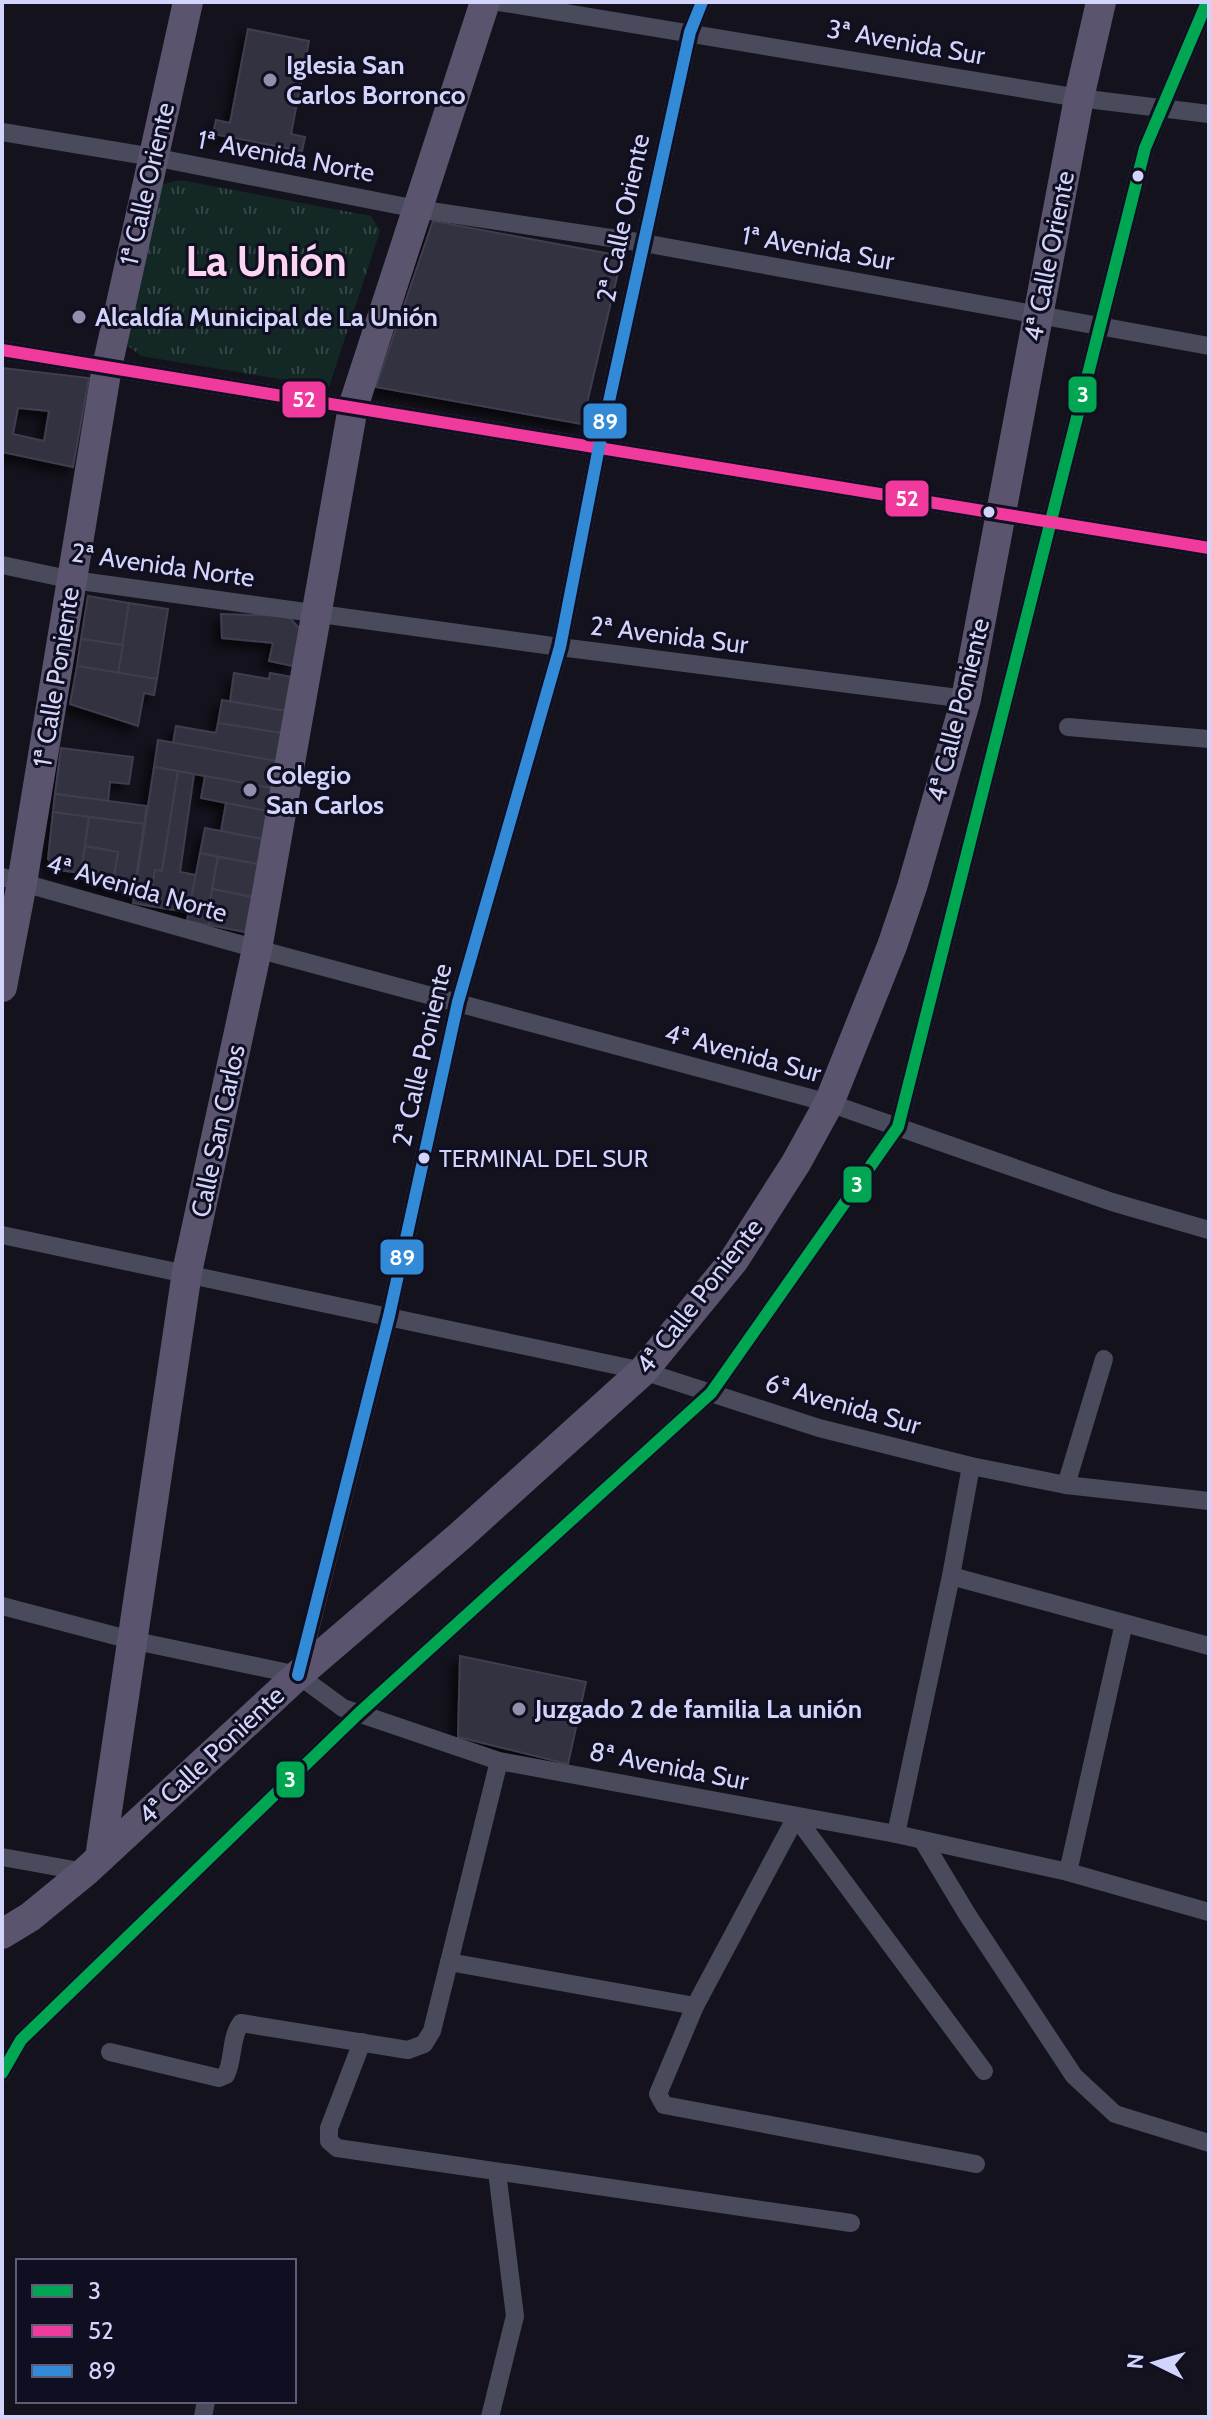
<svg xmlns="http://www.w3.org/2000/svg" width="1211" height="2419" font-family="Cabin,sans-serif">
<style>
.grass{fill:url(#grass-tufts)}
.building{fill:#32313f;stroke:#3f3e50;stroke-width:2;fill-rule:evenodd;filter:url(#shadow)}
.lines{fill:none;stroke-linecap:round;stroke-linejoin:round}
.minor{stroke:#4a4a5d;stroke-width:18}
.primary{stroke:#5b546e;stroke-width:30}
.bus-1-casing{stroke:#100f21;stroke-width:18}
.bus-2-casing{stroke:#100f21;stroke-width:18}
.bus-3-casing{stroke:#100f21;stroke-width:18}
.bus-1{stroke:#00a651;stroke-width:12}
.bus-2{stroke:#f13a9d;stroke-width:12}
.bus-3{stroke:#338bd7;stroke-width:12}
.poi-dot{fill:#9090ad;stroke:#100f21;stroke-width:3}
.bus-dot{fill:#d3d4fb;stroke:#100f21;stroke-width:3}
.labels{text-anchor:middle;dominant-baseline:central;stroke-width:6;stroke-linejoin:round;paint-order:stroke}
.bus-label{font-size:24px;fill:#d3d4fb;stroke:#100f21;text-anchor:start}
.street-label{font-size:26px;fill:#d3d4fb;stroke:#100f21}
.poi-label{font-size:26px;font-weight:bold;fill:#d3d4fb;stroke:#100f21;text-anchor:start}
.town-label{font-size:42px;font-weight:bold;fill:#fbd5f2;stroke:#100f21}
.line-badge{stroke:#100f21;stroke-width:3}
.badge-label{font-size:22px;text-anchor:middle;font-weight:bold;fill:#fff}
</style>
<defs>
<pattern id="grass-tufts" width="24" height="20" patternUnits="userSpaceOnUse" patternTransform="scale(2)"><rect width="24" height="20" fill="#132725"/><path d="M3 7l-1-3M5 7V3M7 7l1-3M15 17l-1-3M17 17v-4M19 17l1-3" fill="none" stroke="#344546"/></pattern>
<filter id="shadow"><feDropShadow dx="-7" dy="7" stdDeviation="4" flood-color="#0009"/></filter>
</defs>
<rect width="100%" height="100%" fill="#14131d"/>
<!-- grass -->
<path class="grass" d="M180 180 371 216 380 231 329 387 141 356 127 345 160 185Z"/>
<!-- building -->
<g class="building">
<path d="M248 29 309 41 291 134 305 137 302 151 213 134 216 120 230 123Z"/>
<path d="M433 221 622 256 582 424 376 387Z"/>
<path d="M2 368 89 378 73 467 2 452ZM18 408 49 411 44 441 13 434Z"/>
<path d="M88 596 129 603 123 645 81 639Z"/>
<path d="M129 603 168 609 157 679 118 673Z"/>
<path d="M221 614 288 616 300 629 293 666 269 661 273 643 222 638Z"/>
<path d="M81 639 123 645 118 673 77 666Z"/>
<path d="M77 666 157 679 154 695 144 693 138 726 70 704Z"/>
<path d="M234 673 269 679 270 673 292 677 286 711 230 701Z"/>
<path d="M222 700 286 711 282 733 218 723Z"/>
<path d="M218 723 282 733 276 761 173 743 176 726 216 733Z"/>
<path d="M158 740 276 761 272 788 154 767Z"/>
<path d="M61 748 133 757 129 784 110 782 108 801 55 794Z"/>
<path d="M154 767 178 771 162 871 155 870 149 906 133 903Z"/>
<path d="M178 771 194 774 180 872 196 875 188 912 149 906 155 870 162 871Z"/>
<path d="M205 776 272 788 267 811 201 798Z"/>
<path d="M55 794 147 806 144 824 53 812Z"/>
<path d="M226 803 267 811 262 839 221 831Z"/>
<path d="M53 812 89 817 81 873 57 870 48 859Z"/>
<path d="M89 817 144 824 134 891 112 888 118 852 85 846Z"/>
<path d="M205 828 262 839 258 864 200 853Z"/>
<path d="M85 846 118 852 112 888 80 878Z"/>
<path d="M200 853 218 857 209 907 213 908 209 925 187 921Z"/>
<path d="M218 857 258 864 252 897 212 889Z"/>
<path d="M212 889 252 897 245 932 209 925 213 908 209 907Z"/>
<path d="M460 1656 586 1682 568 1764 458 1737Z"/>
</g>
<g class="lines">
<!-- minor -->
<g class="minor">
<path d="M499 2 1079 98 1209 114"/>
<path d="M2 132 153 157 417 209 644 243 1209 346"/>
<path d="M2 350 1209 548"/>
<path d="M2 565 73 580 560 647 966 699"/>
<path d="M1068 727 1209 739"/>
<path d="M2 877 257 949 829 1103 1112 1202 1209 1230"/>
<path d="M2 1235 643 1371 819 1428 971 1466 1066 1485 1209 1501"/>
<path d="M1066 1485 1104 1359"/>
<path d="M951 1576 1209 1646"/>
<path d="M2 1606 131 1640 298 1675 343 1708 499 1761 896 1834 1068 1872 1209 1912"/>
<path d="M299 1673 389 1316 458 1002 560 647 599 447 690 32 702 2"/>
<path d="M896 1834 951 1576 971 1466"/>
<path d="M923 1841 967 1914 1074 2076 1115 2114 1209 2143"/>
<path d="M2 1857 85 1872"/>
<path d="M1068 1872 1124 1623"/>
<path d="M449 1962 695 2006"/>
<path d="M362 2042 329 2128V2141L337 2148 851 2223"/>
<path d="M110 2052 219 2078 226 2075C234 2059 230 2038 241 2023L408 2050 424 2044 432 2031 499 1761"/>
<path d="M2 2073 21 2040 359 1713 711 1393 898 1127 1145 148 1207 2"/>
<path d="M976 2164 664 2105 658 2094 695 2006 796 1817 984 2071"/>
<path d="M203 2417 206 2401"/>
<path d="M490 2417 515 2316 497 2172"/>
</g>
<!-- primary -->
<g class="primary">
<path d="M2 987 22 883 107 367 188 2"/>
<path d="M100 1858 187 1272 257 949 353 407 485 2"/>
<path d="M2 1934 30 1917 85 1872 298 1675 460 1536 643 1371 734 1260 796 1163 829 1103 892 946 912 887 966 699 1079 98 1101 2"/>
</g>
<defs>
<path id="bus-1" d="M2 2073 21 2040 359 1713 711 1393 898 1127 1145 148 1207 2"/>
<path id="bus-2" d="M2 350 1209 548"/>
<path id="bus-3" d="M298 1675 389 1316 458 1002 560 647 599 447 690 32 702 2"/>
</defs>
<!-- bus-1 casing -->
<use href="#bus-1" class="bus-1-casing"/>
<!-- bus-2 casing -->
<use href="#bus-2" class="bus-2-casing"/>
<!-- bus-3 casing -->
<use href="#bus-3" class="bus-3-casing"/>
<!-- bus-1 -->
<use href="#bus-1" class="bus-1"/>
<!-- bus-2 -->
<use href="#bus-2" class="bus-2"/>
<!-- bus-3 -->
<use href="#bus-3" class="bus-3"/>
</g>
<!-- markers -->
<g class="poi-dot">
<circle cx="270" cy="80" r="8"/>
<circle cx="79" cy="317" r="8"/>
<circle cx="250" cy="790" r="8"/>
<circle cx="519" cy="1709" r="8"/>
</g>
<g class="bus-dot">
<circle cx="1138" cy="176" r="7"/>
<circle cx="989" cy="512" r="7"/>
<circle cx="424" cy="1158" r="7"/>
</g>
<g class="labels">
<!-- bus labels -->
<g class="bus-label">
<text x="439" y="1158">TERMINAL DEL SUR</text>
</g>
<!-- street labels -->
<g class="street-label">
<text transform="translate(906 42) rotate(10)">3ª Avenida Sur</text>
<text transform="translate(286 156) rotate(11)">1ª Avenida Norte</text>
<text transform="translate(147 184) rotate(-77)">1ª Calle Oriente</text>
<text transform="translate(623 218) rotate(-78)">2ª Calle Oriente</text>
<text transform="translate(818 248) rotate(10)">1ª Avenida Sur</text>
<text transform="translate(1049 256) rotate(-79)">4ª Calle Oriente</text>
<text transform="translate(163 565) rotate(8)">2ª Avenida Norte</text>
<text transform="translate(669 635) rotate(7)">2ª Avenida Sur</text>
<text transform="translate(56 677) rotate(-81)">1ª Calle Poniente</text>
<text transform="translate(958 710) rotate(-76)">4ª Calle Poniente</text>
<text transform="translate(137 888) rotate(16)">4ª Avenida Norte</text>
<text transform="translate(743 1053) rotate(15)">4ª Avenida Sur</text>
<text transform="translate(422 1055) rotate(-77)">2ª Calle Poniente</text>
<text transform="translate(218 1131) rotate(-78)">Calle San Carlos</text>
<text transform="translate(699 1296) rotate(-52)">4ª Calle Poniente</text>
<text transform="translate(843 1404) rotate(16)">6ª Avenida Sur</text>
<text transform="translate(211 1755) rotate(-43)">4ª Calle Poniente</text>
<text transform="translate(669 1766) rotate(11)">8ª Avenida Sur</text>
</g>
<!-- poi labels -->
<g class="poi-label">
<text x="286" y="65">Iglesia San<tspan x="286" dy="30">Carlos Borronco</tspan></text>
<text x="95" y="317">Alcaldía Municipal de La Unión</text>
<text x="266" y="775">Colegio<tspan x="266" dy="30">San Carlos</tspan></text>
<text x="535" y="1709">Juzgado 2 de familia La unión</text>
</g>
<!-- town labels -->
<g class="town-label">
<text x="266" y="261">La Unión</text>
</g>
</g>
<g class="line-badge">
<rect x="1067" y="375" width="31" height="39" rx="8" fill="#00a651"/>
<rect x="281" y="380" width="46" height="39" rx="8" fill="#f13a9d"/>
<rect x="582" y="402" width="46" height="38" rx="8" fill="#338bd7"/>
<rect x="884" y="479" width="46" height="39" rx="8" fill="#f13a9d"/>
<rect x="842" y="1165" width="31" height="39" rx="8" fill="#00a651"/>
<rect x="379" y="1238" width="46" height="38" rx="8" fill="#338bd7"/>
<rect x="275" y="1760" width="31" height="39" rx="8" fill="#00a651"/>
</g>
<g class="badge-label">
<text x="1083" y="402">3</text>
<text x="304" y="407">52</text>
<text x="605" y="429">89</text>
<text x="907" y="506">52</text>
<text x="857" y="1192">3</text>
<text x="402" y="1265">89</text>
<text x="290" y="1787">3</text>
</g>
<!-- border -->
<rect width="1211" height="2419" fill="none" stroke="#d3d4fb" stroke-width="8"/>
<!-- legend -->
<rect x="16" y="2259" width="280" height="144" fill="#100f21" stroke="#5e5e78" stroke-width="2"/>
<rect x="32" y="2285" width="40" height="12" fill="#00a651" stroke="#5e5e78" stroke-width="2"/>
<text x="88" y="2299" font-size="24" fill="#d3d4fb">3</text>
<rect x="32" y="2325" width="40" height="12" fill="#f13a9d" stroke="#5e5e78" stroke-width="2"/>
<text x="88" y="2339" font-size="24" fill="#d3d4fb">52</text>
<rect x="32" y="2365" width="40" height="12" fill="#338bd7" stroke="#5e5e78" stroke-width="2"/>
<text x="88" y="2379" font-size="24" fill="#d3d4fb">89</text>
<!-- north arrow -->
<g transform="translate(1155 2363) rotate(275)" stroke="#100f21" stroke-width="6" paint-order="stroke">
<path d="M0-6L14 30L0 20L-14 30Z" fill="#d3d4fb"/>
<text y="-12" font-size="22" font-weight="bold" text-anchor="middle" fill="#d3d4fb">N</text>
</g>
</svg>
